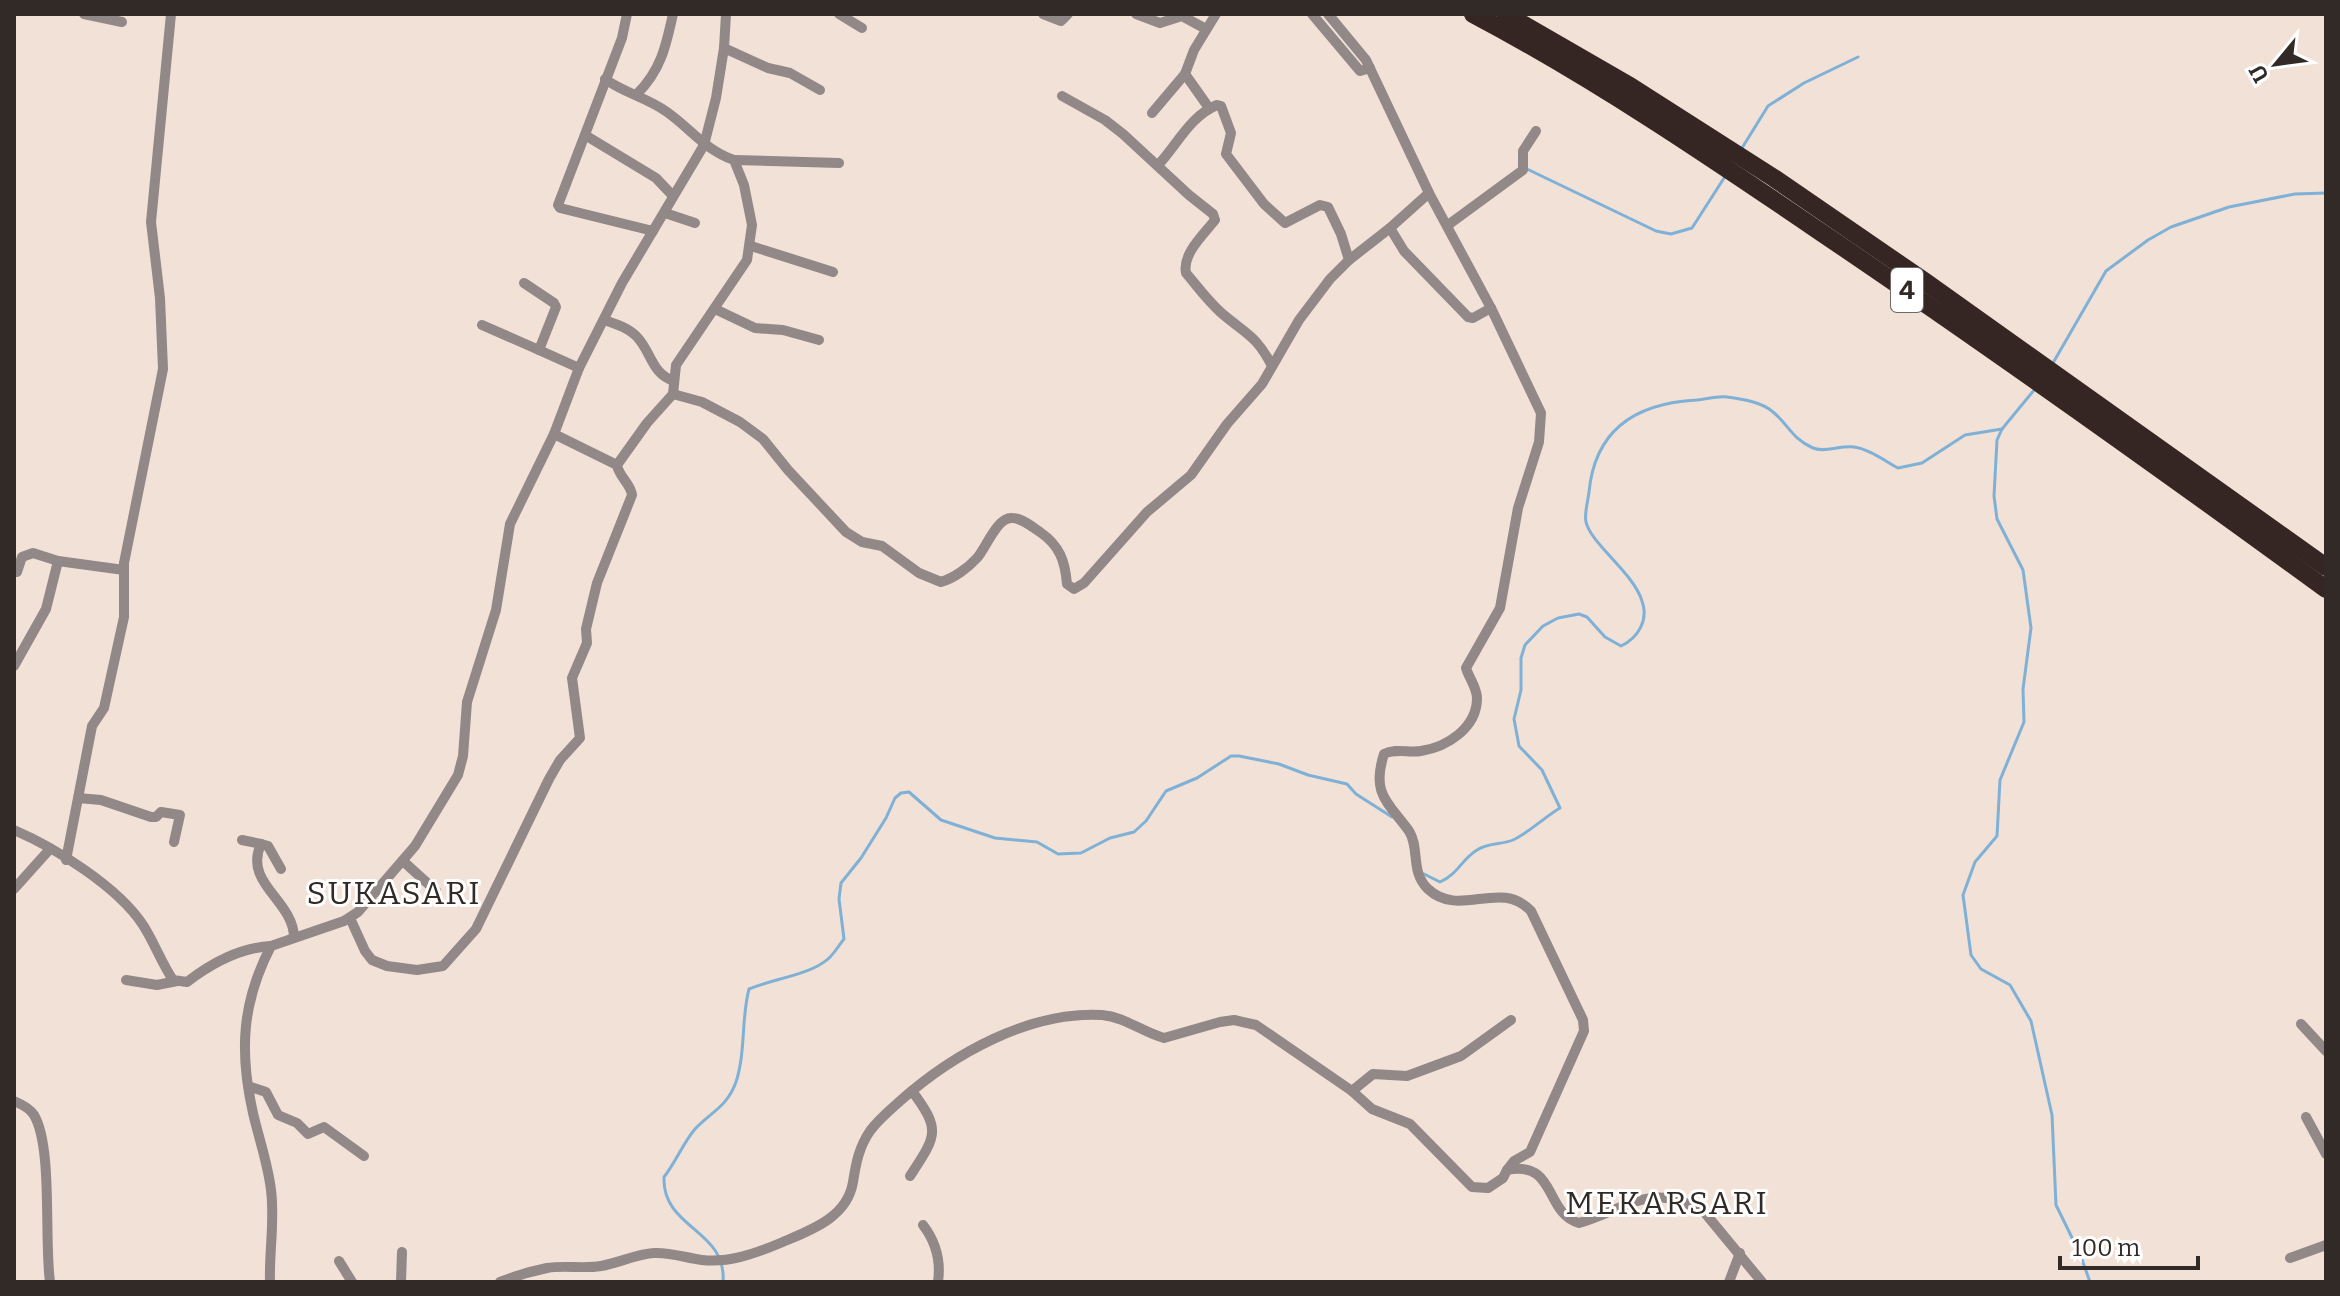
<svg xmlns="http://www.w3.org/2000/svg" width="2340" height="1296" font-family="Bitter,serif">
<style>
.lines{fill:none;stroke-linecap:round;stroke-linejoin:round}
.stream{stroke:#7fb1d6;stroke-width:3}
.minor{stroke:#918887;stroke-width:10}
.motorway{stroke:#352623;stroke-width:18}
.labels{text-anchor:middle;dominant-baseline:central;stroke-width:6;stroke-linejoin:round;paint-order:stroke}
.shield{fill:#fff;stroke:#6f6a67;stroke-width:2}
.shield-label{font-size:26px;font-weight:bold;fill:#312a26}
.quarter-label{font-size:32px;letter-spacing:2px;fill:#312a26;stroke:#fff}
</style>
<rect width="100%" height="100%" fill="#f2e1d7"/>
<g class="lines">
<!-- stream -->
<g class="stream">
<path d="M1742 148 1768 106 1804 83 1858 57"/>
<path d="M1527 169 1656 231 1671 234 1692 228 1726 175"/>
<path d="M2053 363 2106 271 2148 240 2171 227 2229 207 2295 194 2326 193"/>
<path d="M2035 389 2002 429 1997 440 1994 496 1997 519 2023 570 2031 628 2023 689 2024 722 2000 780 1997 836 1975 862 1963 895 1971 955 1981 969 2010 985 2031 1021 2052 1115 2056 1205 2080 1254 2090 1282"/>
<path d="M1424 874 1440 882C1459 873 1461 860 1477 850 1489 842 1502 845 1513 840 1527 834 1546 816 1560 808L1542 770 1519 746 1514 719 1521 690V658L1525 645 1543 626 1558 618 1579 614 1587 617 1605 637 1621 646C1638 638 1649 620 1642 601 1633 572 1591 544 1586 522 1584 514 1588 501 1589 492 1595 429 1637 403 1697 400 1707 399 1717 396 1727 397 1742 399 1762 402 1773 412 1789 425 1792 439 1813 448 1824 453 1841 445 1854 447 1869 449 1885 461 1898 468L1922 463 1965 435 2002 429"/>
<path d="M723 1282C727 1229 662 1229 664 1177 676 1162 683 1143 695 1129 711 1112 727 1107 736 1082 746 1051 741 1019 749 989 772 979 810 975 828 959 834 954 839 945 844 939L839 899 841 883 861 858 886 818 895 798 901 793 909 792 941 820 995 838 1037 842 1058 854 1081 853 1110 838 1134 832 1146 821 1166 791 1197 778 1231 756H1239L1279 764 1308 775 1347 784 1356 794 1392 817"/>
</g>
<!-- minor -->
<g class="minor">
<path d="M84 14 122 22"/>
<path d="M627 14 622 38 558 205 560 208 653 231"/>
<path d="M839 14 862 28"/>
<path d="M1043 14 1061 21 1068 14"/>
<path d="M1136 14 1160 23 1182 16 1206 29"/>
<path d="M1312 14 1360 71 1370 68"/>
<path d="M1328 14 1366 60 1429 193 1491 308 1541 413 1539 442 1518 508 1500 608 1466 668C1469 678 1477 688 1477 698 1477 728 1447 747 1421 751 1408 753 1396 748 1384 754 1371 794 1388 802 1409 831 1420 848 1410 872 1428 889 1460 919 1500 878 1531 911L1583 1020 1584 1031 1530 1152 1514 1161 1507 1170"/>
<path d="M724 48 768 68 790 73 820 90"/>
<path d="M637 94C661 70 666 46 673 14"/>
<path d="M1062 96 1105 120 1123 134 1189 195 1213 214 1215 220C1204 234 1182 254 1186 273 1198 287 1210 304 1225 316 1248 335 1257 337 1272 366"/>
<path d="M1209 108 1185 74 1194 50 1216 14"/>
<path d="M1152 113 1185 74"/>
<path d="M585 135 656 178 673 196"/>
<path d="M734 160 839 163"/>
<path d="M665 213 695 223"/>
<path d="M1448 225 1523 170V151L1536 131"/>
<path d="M1390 228 1404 251 1468 317 1473 318 1491 308"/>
<path d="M751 246 833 272"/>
<path d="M1349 260 1390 228 1429 193"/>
<path d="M524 283 554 303 556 307 539 350 579 368"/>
<path d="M715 309 755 328 783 330 819 340"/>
<path d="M604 320C616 324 629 328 638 338 652 354 652 374 674 381"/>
<path d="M482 325 539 350"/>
<path d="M673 394 702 402 740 422 763 439 788 470 846 532 862 542 882 546 919 573 941 582C954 578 968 568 977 558 986 548 997 517 1012 518 1022 518 1032 527 1040 532 1060 546 1065 561 1067 584L1074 589 1084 583 1147 512 1191 475 1227 424 1262 384 1299 320 1330 279 1349 260 1341 234 1328 207 1320 205 1285 223 1264 204 1226 154 1231 133 1221 106 1217 105C1190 116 1177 145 1158 165"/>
<path d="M554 434 617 465"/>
<path d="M14 572H17L22 557 33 553 58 561 124 570"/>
<path d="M14 666 46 609 58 561"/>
<path d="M78 798 101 800 151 817H156L161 812 180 815 174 842"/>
<path d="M14 830C56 848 118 887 143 925 154 942 161 962 173 980L187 982C212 963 239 948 271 946"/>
<path d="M242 840 261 844"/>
<path d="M66 860 92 726 104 708 124 617V563L163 369 160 298 151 222 171 14"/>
<path d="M403 861 436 891"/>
<path d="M281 869 268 846 261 844C243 883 293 900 294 937"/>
<path d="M14 889 49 850"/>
<path d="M350 918 365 951 372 960 387 966 417 970 443 966 476 929 549 779 560 760 580 738 572 678 587 643 586 629 597 583 632 495C631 484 619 477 617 465L647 423 673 394 676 365 747 260 752 225 744 185 734 160C705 150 691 129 667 112 648 98 624 93 605 79"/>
<path d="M126 980 157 985 177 981"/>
<path d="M2301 1024 2326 1051"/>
<path d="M248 1086 266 1092 278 1115 297 1123 308 1134 324 1127 364 1156"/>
<path d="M1352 1091 1373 1074 1407 1076 1461 1056 1511 1020"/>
<path d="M14 1101C21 1104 30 1108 34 1115 53 1147 44 1240 50 1282"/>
<path d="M2306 1117 2326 1154"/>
<path d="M910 1176C936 1136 942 1131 912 1091"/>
<path d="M923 1225C936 1242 941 1261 938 1282"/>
<path d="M2290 1258 2326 1245"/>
<path d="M339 1261 352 1282"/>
<path d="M270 1282C269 1251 275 1221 271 1190 268 1164 259 1139 253 1113 239 1051 242 1002 271 946L344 921 358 912 415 846 458 775 463 756 467 702 496 610 510 524 554 434 579 368 622 283 704 145 716 98 724 48 726 14"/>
<path d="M401 1282 402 1252"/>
<path d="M500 1282C515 1276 532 1271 547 1268 564 1265 583 1269 601 1266 619 1263 636 1254 654 1253 670 1252 686 1258 702 1260 728 1263 754 1254 778 1244 808 1231 847 1219 853 1182 856 1163 859 1147 870 1131 878 1120 890 1110 900 1101 953 1054 1029 1011 1102 1015 1125 1017 1142 1032 1164 1038L1220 1022 1234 1020 1256 1025 1352 1091 1372 1109 1410 1124 1472 1187 1488 1188 1503 1178 1507 1170C1557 1160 1544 1213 1579 1223 1629 1208 1652 1180 1705 1213L1762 1282"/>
<path d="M1729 1282 1740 1253"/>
</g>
<!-- motorway -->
<g class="motorway">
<path d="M1473 14C1594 78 1709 156 1822 233 1992 348 2160 468 2326 589"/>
<path d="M1505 14 1630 86 1774 178 1924 281 2326 567"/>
</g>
</g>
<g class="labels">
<!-- shield labels -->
<rect class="shield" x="1891" y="268" width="32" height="44" rx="6"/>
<g class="shield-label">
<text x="1907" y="290">4</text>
</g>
<!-- quarter labels -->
<g class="quarter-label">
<text x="394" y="893">SUKASARI</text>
<text x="1667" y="1203">MEKARSARI</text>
</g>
</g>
<!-- border -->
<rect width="2340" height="1296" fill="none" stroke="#312a26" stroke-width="32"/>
<!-- north arrow -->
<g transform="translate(2276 64) rotate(241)" stroke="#ffffff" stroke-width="6" paint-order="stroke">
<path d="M0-6L14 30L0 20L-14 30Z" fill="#312a26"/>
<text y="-12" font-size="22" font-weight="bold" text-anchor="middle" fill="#312a26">U</text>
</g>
<!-- scale -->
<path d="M2060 1256v12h138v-12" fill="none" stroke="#312a26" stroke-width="4"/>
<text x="2072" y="1256" font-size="24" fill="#312a26" stroke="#ffffff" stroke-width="6" paint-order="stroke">100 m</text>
</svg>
